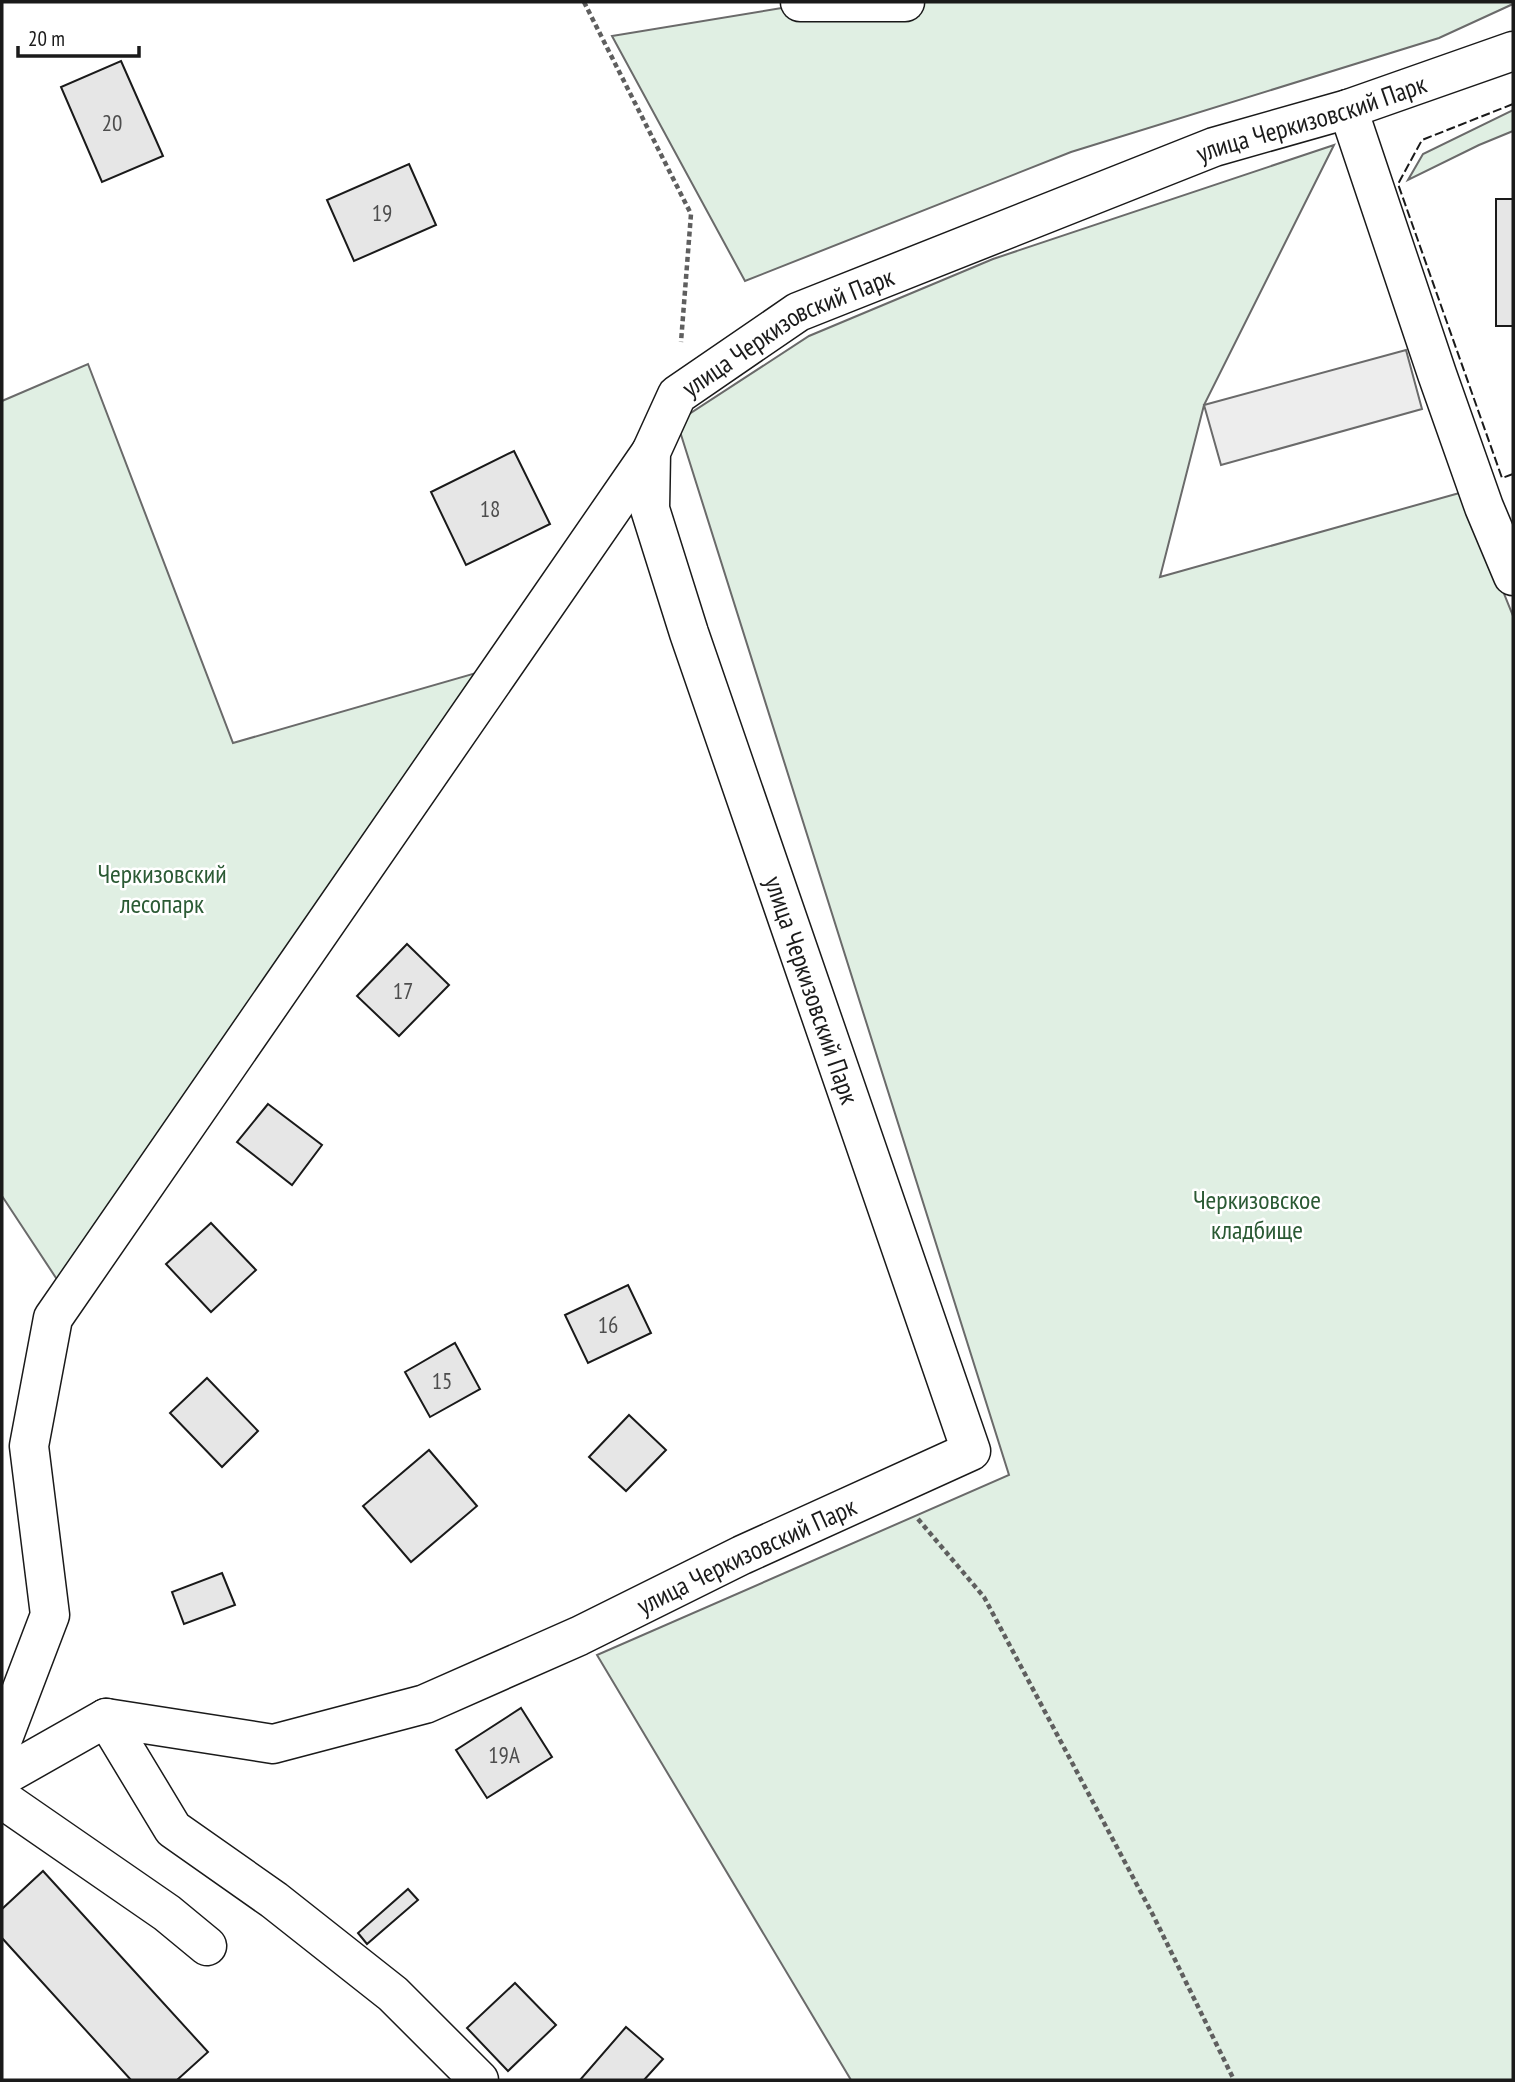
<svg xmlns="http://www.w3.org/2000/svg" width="1515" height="2082" font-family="'PT Sans Narrow',sans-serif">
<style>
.green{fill:#e0efe3;stroke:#6a6a6a;stroke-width:2}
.parking{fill:#ededed;stroke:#6a6a6a;stroke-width:2}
.building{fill:#e6e6e6;stroke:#1a1a1a;stroke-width:2}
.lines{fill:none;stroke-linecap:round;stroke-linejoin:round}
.minor-casing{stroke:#1a1a1a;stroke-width:41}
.path{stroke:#5f5f5f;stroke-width:4.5;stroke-dasharray:5 3.5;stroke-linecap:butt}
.minor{stroke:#fff;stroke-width:38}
.fence{stroke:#1a1a1a;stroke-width:2;stroke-dasharray:9 3.5;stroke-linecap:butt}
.labels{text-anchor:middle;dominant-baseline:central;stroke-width:5;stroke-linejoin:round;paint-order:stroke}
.number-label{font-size:23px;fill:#4d4d4d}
.street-label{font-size:26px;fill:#1a1a1a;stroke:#fff}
.park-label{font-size:26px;fill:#2b5a34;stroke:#fff}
</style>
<rect width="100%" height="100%" fill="#fff"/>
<!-- green -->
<g class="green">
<path d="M818 2H1513V4L1439 38 1071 152 745 281 612 36Z"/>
<path d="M1513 110V131L1479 145 1408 180 1423 154Z"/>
<path d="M1334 145 1204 405 1160 577 1463 492 1513 616V2080H851L597 1655 1009 1475 677 422 809 336 993 259Z"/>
<path d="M88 364 233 743 525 659 60 1284 2 1196V401Z"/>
</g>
<!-- parking -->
<path class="parking" d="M1406 350 1422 409 1221 465 1204 405Z"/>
<!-- building -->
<g class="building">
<path d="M121 61 163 156 102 182 61 87Z"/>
<path d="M409 164 436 225 354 261 327 200Z"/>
<rect x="1496" y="199" width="17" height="127"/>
<path d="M514 451 550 524 466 565 431 492Z"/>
<path d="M407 944 449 985 399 1036 357 996Z"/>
<path d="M268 1104 322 1145 292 1185 237 1142Z"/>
<path d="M211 1223 256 1270 211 1312 166 1264Z"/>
<path d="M628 1285 651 1333 588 1363 565 1315Z"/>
<path d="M455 1343 480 1389 430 1417 405 1372Z"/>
<path d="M207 1378 258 1431 222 1467 170 1413Z"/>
<path d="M629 1415 666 1450 626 1491 589 1457Z"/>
<path d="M429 1450 477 1506 411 1562 363 1506Z"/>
<path d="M222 1573 235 1605 184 1624 172 1592Z"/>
<path d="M521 1708 552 1757 487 1798 456 1750Z"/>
<path d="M43 1871 208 2052 177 2080H131L2 1938V1909Z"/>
<path d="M408 1889 418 1900 367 1944 358 1933Z"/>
<path d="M515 1983 556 2025 508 2071 467 2028Z"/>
<path d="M626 2027 663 2059 644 2080H580Z"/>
</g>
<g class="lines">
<defs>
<g id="minor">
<path d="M800 2H905"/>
<path d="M1348 109 1437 374 1484 507 1513 576"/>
<path d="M106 1718 173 1829 274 1900 393 1994 479 2080"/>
<path d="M2 1741 50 1615 29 1446 53 1318 651 452"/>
<path id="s1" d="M2 1777 106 1718 273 1744 425 1704 579 1636 742 1555 971 1451 689 633 650 509 651 452 677 395 798 312 1214 147 1348 109 1513 51"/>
<path d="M2 1799 167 1913 207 1946"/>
</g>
</defs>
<!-- minor casing -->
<use href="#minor" class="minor-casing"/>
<!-- path -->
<g class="path">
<path d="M584 2 691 214 681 342"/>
<path d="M918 1519 984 1597 1153 1915 1234 2080"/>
</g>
<!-- minor -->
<use href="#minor" class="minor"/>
<!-- fence -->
<path class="fence" d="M1513 104 1422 140 1398 184 1502 478 1513 474"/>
</g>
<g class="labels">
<!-- number labels -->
<g class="number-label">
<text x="112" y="122">20</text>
<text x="382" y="212">19</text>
<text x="490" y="508">18</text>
<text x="403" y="990">17</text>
<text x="608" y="1324">16</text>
<text x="442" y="1380">15</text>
<text x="504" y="1754">19А</text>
</g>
<!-- street labels -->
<g class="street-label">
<text stroke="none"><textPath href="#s1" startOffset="2858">улица Черкизовский Парк</textPath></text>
<text stroke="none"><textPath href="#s1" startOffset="2291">улица Черкизовский Парк</textPath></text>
<text transform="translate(812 990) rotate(71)">улица Черкизовский Парк</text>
<text stroke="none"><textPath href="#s1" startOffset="800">улица Черкизовский Парк</textPath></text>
</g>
<!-- park labels -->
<g class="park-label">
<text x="162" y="873">Черкизовский<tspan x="162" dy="30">лесопарк</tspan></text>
<text x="1257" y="1199">Черкизовское<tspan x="1257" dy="30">кладбище</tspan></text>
</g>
</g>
<!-- border -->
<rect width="1515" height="2082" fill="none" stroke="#1a1a1a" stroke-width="7"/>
<!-- scale -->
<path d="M18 46v10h121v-10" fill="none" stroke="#1a1a1a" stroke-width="3.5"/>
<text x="28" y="46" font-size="21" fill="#1a1a1a" stroke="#ffffff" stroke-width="5" paint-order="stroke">20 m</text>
</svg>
